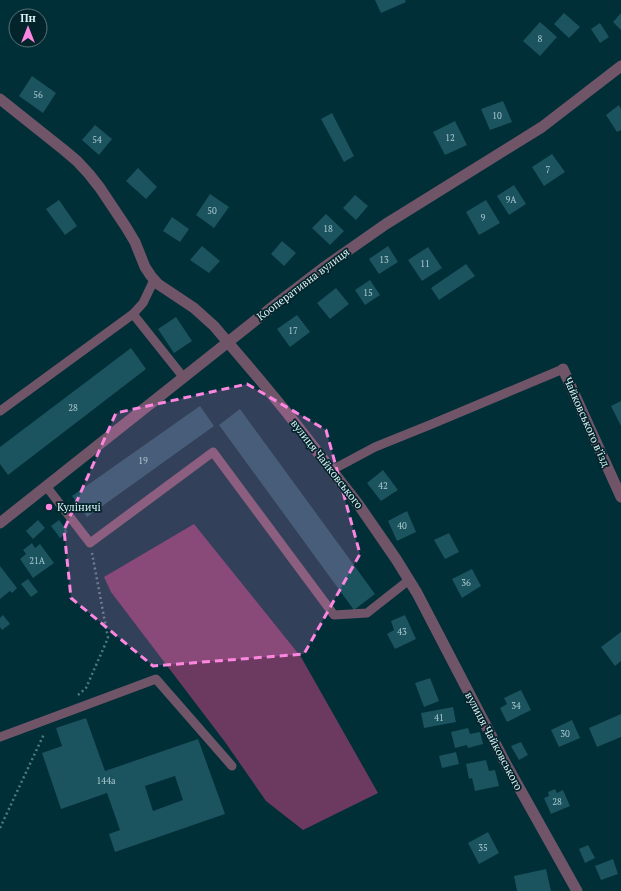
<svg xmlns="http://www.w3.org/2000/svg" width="621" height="891" font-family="'PT Serif',serif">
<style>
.green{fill:#6c3a60}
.building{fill:#1b535f;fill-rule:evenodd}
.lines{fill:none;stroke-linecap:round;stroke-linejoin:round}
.path{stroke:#537980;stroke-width:2.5;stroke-dasharray:2 3;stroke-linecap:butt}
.service{stroke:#705568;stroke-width:9}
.minor{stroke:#705568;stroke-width:11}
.tertiary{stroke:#705568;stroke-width:11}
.marked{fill:#fd86e1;fill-opacity:0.2;stroke:#fd86e1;stroke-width:3;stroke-dasharray:8 5;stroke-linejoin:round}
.poi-dot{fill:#fd86e1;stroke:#02242a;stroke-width:1.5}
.labels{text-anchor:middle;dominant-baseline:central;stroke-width:3.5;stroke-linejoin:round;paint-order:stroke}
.number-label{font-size:9px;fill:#abcad1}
.street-label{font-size:11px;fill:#dbf2f7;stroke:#02242a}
.poi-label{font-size:11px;fill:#dbf2f7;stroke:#02242a;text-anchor:start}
</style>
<rect width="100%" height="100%" fill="#002f37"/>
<!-- green -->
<path class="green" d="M194 524 301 657 378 793 303 830 266 801 225 742 111 592 104 577Z"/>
<!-- building -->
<g class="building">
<path d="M375 0H405L406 2 381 13Z"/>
<path d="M564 13 580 27 569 38 554 24Z"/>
<path d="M621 13V30L613 22Z"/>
<path d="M540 22 557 37 540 56 523 41Z"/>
<path d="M600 23 609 37 600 43 591 29Z"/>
<path d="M32 76 56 93 43 113 19 96Z"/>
<path d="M503 101 512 122 490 130 481 109Z"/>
<path d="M619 105 621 109V130L617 132 606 115Z"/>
<path d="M332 113 354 156 344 162 321 119Z"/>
<path d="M455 121 467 145 445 155 433 132Z"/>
<path d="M95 125 112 139 99 155 82 140Z"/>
<path d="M552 154 565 172 544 186 532 167Z"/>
<path d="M138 168 157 187 146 199 126 181Z"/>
<path d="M514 185 526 204 509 215 497 196Z"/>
<path d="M210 194 229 207 214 228 196 215Z"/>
<path d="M355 195 368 206 356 220 343 208Z"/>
<path d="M59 200 77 226 65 235 46 209Z"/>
<path d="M486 200 500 223 479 235 466 212Z"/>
<path d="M326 214 344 231 330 245 312 228Z"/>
<path d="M172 217 189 229 180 242 163 231Z"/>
<path d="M282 241 296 253 284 266 271 254Z"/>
<path d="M202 246 220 261 209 273 190 260Z"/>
<path d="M388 246 398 262 379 274 369 259Z"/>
<path d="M428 247 442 268 422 281 408 260Z"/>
<path d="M466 264 475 276 439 300 431 288Z"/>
<path d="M370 280 380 295 365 305 355 290Z"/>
<path d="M336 288 349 304 330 319 317 303Z"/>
<path d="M297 315 310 332 290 347 277 329Z"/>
<path d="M176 317 192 341 174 353 158 329Z"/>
<path d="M131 348 146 369 8 475 0 464V447Z"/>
<path d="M621 401V426L611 406Z"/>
<path d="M200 406 214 426 87 517 72 496Z"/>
<path d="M240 409 375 594 354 610 219 425Z"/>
<path d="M383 470 398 490 381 501 367 483Z"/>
<path d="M407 511 416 532 397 541 388 521Z"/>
<path d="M38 520 45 528 33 539 26 531Z"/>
<path d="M59 520 68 532 60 538 51 526Z"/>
<path d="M449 533 459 552 445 559 434 540Z"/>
<path d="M32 543 35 548 40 544 54 563 33 578 20 559 26 554 23 550Z"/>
<path d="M0 566 17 588 12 593 10 591 0 599Z"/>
<path d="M472 569 481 586 462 598 452 579Z"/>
<path d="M28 579 38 592 31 597 21 584Z"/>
<path d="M3 615 10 624 2 630 0 627V618Z"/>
<path d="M405 615 416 639 395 649 387 634 394 630 391 621Z"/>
<path d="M621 632V661L615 666 601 647Z"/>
<path d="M430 678 439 701 424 707 415 683Z"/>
<path d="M521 690 531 710 507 722 500 708 507 704 504 698Z"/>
<path d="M453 707 456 722 424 728 421 713Z"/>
<path d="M621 714V737L597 747 589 728Z"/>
<path d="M86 718 105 771 198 739 225 814 115 852 109 834 120 830 107 793 61 809 42 753 62 746 56 728ZM175 776 183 800 153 811 145 786Z"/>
<path d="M572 720 580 738 559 747 551 730Z"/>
<path d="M468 728 470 734 480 732 483 744 468 748 467 745 455 748 451 732Z"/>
<path d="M521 742 528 755 519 760 511 746Z"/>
<path d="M456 752 459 764 442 768 439 756Z"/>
<path d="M486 760 489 771 495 770 499 786 475 791 472 778 469 779 466 764Z"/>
<path d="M555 789 557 793 563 790 570 806 551 814 544 798 549 796 548 792Z"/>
<path d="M488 832 499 853 479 864 468 843Z"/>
<path d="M588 845 595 858 585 863 579 849Z"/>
<path d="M613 859 618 874 601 880 595 866Z"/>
<path d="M546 869 551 891H517L514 876Z"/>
</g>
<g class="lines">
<!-- path -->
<g class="path">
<path d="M78 695 86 688 108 638 92 553"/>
<path d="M0 828 44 734"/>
</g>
<!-- service -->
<g class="service">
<path d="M133 314 184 378"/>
<path d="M0 411 133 314 143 303 154 280"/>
<path d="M332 470 375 447 432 424 563 369"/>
<path d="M46 486 90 543 213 452 334 615 367 613 409 580"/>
<path d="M0 737 156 679 232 766"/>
</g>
<!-- minor -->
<g class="minor">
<path d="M0 99 64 150 77 161 89 174 100 188 126 227 135 242 145 267 151 276 158 284 194 308 214 326 260 380 288 414 358 504 396 559 417 593 507 766 577 891"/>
<path d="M563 369 621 497"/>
</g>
<!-- tertiary -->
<path class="tertiary" d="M0 523 276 304 323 268 386 224 542 127 621 66"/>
</g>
<!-- marked area -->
<path class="marked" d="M247 384 326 430 360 554 304 654 153 666 71 598 64 530 116 413Z"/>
<!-- markers -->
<circle class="poi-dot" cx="49" cy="507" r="4"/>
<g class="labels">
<!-- number labels -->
<g class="number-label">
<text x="540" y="39">8</text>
<text x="38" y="95">56</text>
<text x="497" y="116">10</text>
<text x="450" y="138">12</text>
<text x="97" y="140">54</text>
<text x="548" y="170">7</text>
<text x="511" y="200">9А</text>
<text x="212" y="211">50</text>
<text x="483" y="218">9</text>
<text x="328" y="229">18</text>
<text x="384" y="260">13</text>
<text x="425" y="264">11</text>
<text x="368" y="293">15</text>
<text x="293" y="331">17</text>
<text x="73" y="408">28</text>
<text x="143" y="461">19</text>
<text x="383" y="486">42</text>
<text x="402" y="526">40</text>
<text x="37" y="561">21А</text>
<text x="466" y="583">36</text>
<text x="402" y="632">43</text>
<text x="516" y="706">34</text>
<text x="439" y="718">41</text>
<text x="565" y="734">30</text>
<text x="106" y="781">144а</text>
<text x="557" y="802">28</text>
<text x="483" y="848">35</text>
</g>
<!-- street labels -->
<g class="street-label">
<text transform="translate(303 284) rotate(-37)">Кооперативна вулиця</text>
<text transform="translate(587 422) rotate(66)">Чайковського в’їзд</text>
<text transform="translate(327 464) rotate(52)">вулиця Чайковського</text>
<text transform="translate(494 741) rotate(62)">вулиця Чайковського</text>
</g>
<!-- poi labels -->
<g class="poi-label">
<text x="57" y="507">Куліничі</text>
</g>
</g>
<!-- north arrow -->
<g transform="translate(28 28)"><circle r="19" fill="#02242a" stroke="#59767c"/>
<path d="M0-3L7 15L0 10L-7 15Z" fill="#fd86e1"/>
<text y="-6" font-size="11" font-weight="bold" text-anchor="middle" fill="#dbf2f7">Пн</text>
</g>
</svg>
